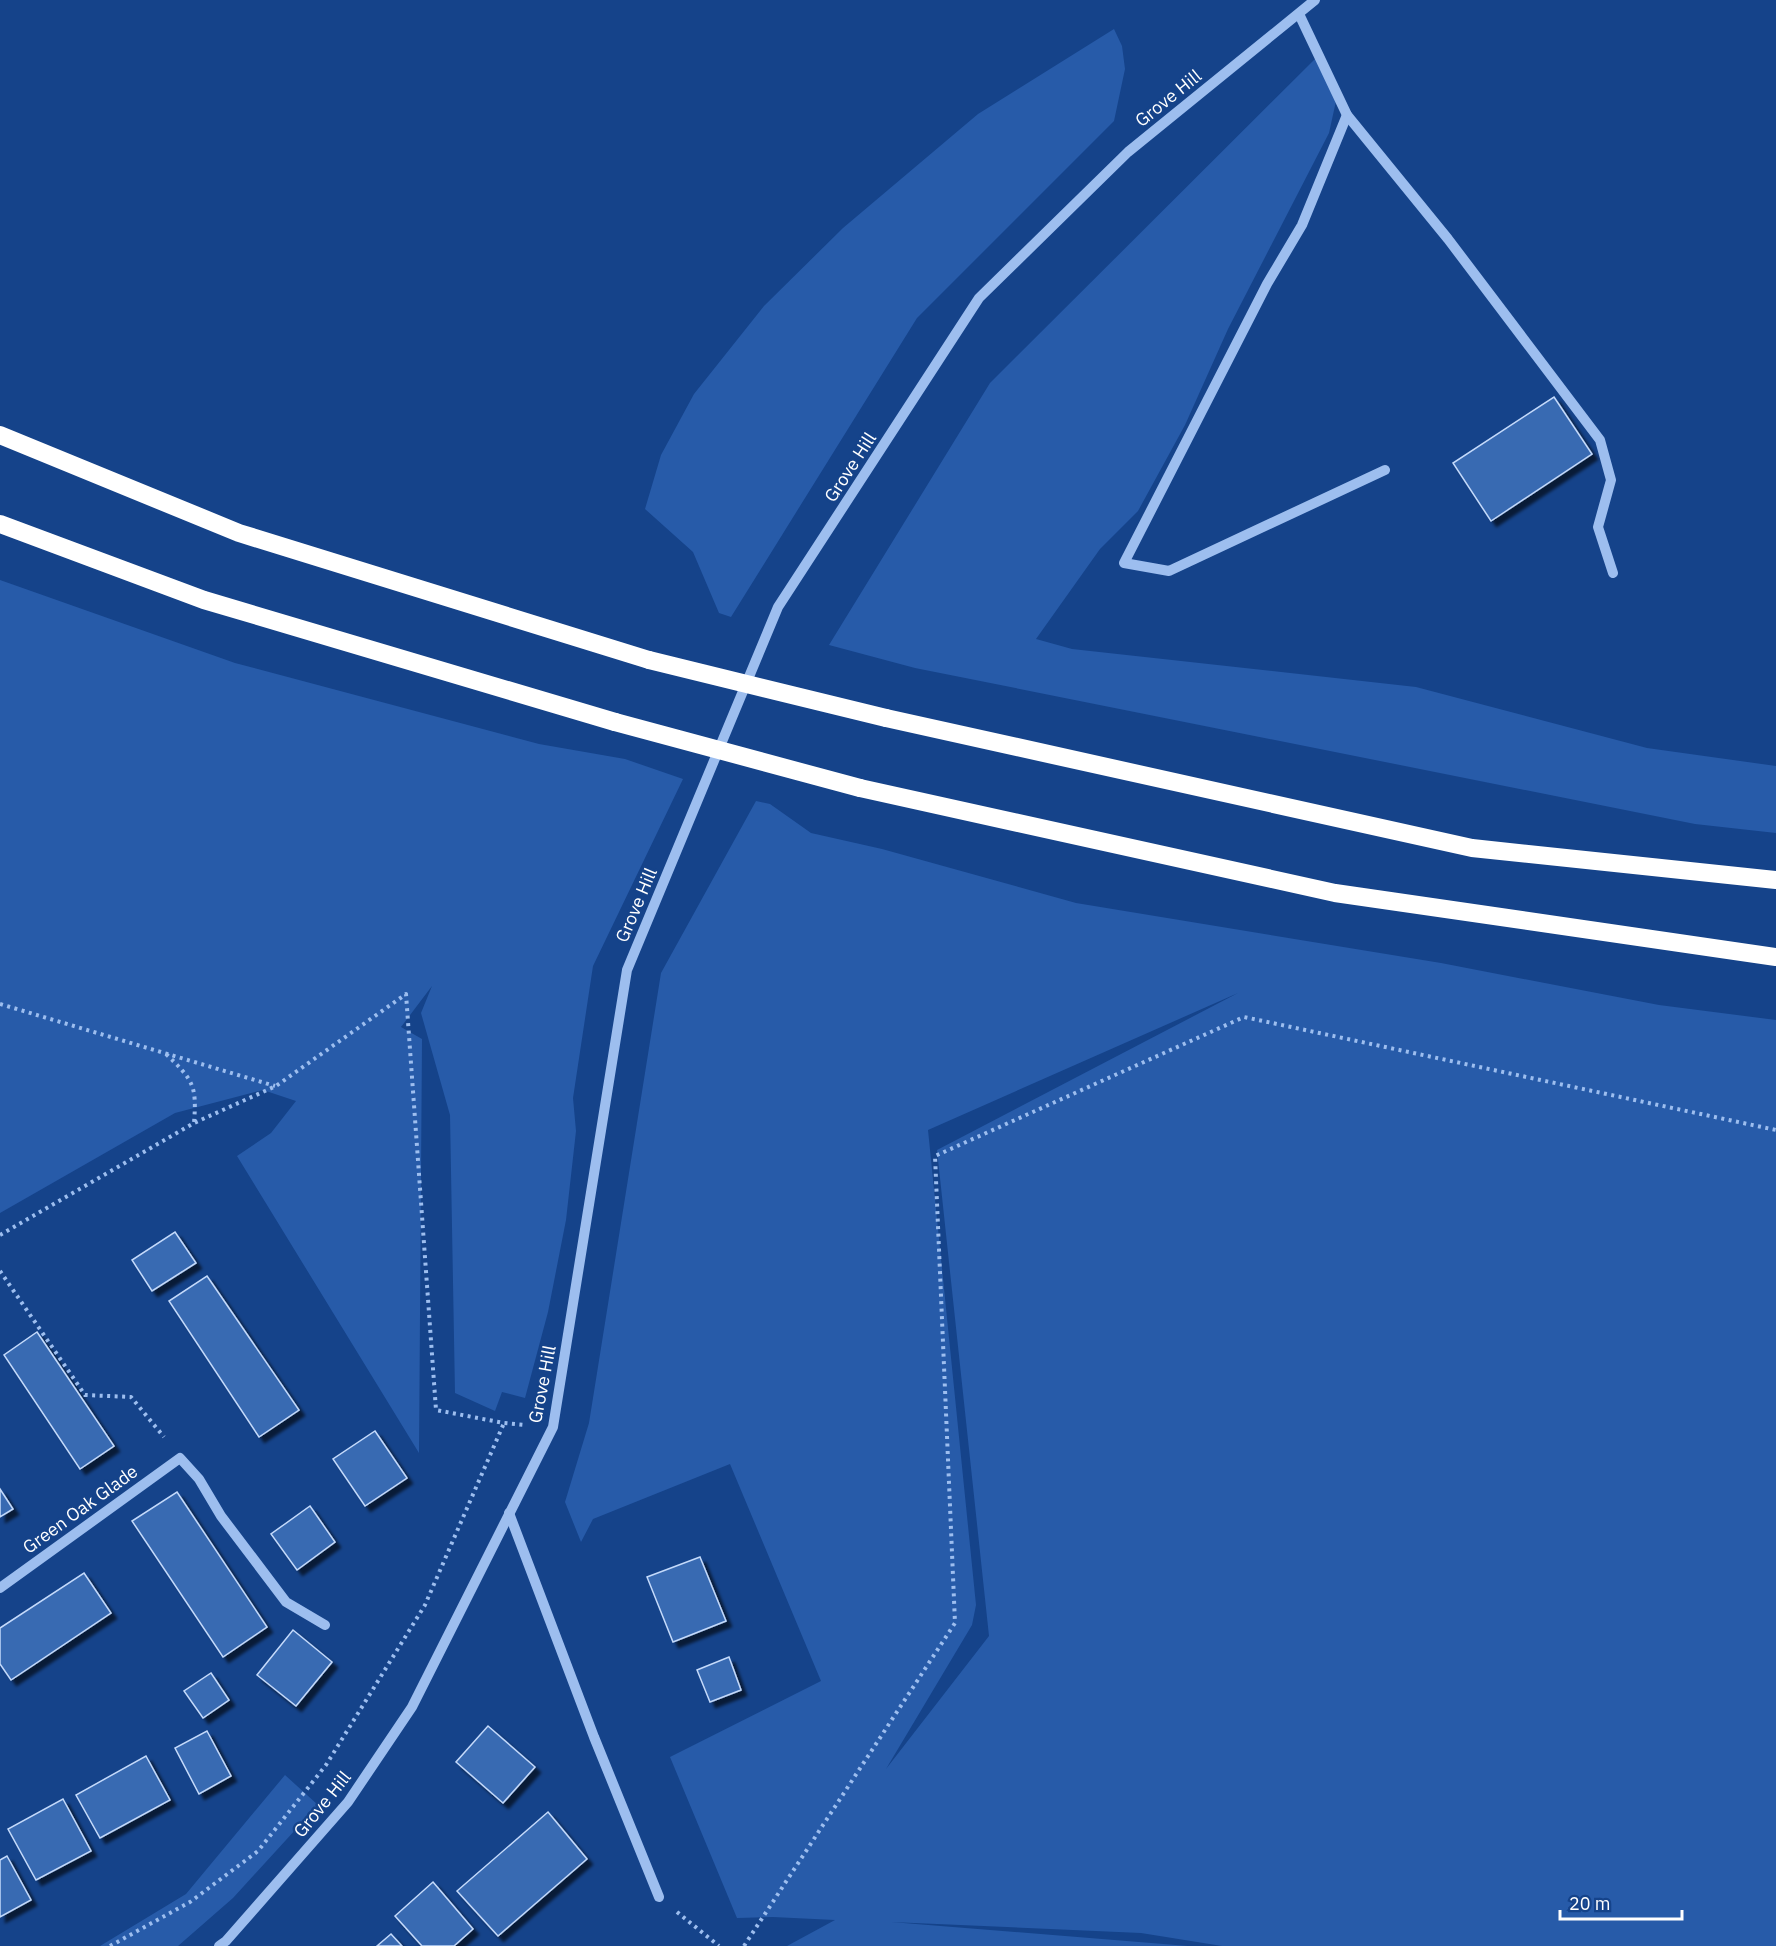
<svg xmlns="http://www.w3.org/2000/svg" width="1776" height="1946" font-family="'IBM Plex Sans',sans-serif">
<style>
.green{fill:#275ba9;fill-rule:evenodd}
.building{fill:#396ab2;stroke:#c4dafb;stroke-width:1.5;filter:url(#shadow)}
.lines{fill:none;stroke-linecap:round;stroke-linejoin:round}
.path{stroke:#9dbeef;stroke-width:4;stroke-dasharray:3 4.5;stroke-linecap:butt}
.minor{stroke:#9dbeef;stroke-width:10}
.highway{stroke:#fff;stroke-width:18}
.highway-bridge{stroke:#fff;stroke-width:18}
.labels{text-anchor:middle;dominant-baseline:central;stroke-width:5;stroke-linejoin:round;paint-order:stroke}
.street-label{font-size:18px;fill:#fff;stroke:#15438a}
</style>
<defs>
<filter id="shadow"><feDropShadow dx="5.5" dy="5.5" stdDeviation="1.5" flood-color="#0009"/></filter>
</defs>
<rect width="100%" height="100%" fill="#15438a"/>
<!-- green -->
<g class="green">
<path d="M1114 29 1122 46 1125 69 1114 121 917 318 731 617 719 613 693 552 645 509 661 455 694 394 764 306 843 228 978 114Z"/>
<path d="M1318 56 1338 92 1329 133 1228 329 1185 425 1138 511 1100 549 1036 639 1072 649 1416 687 1647 748 1776 766V833L1695 824 915 668 829 645 990 383Z"/>
<path d="M0 580 235 663 539 744 625 759 683 779 593 966 573 1098 576 1131 566 1220 548 1312 525 1398 502 1392 495 1411 455 1393 450 1115 421 1013 432 986 401 1027 422 1039 419 1453 237 1156 271 1133 296 1101 263 1090 175 1113 0 1213Z"/>
<path d="M756 801 770 804 811 833 882 849 1076 903 1441 963 1659 1005 1776 1020V1946H1222L1141 1933 891 1922 1188 1946H787L835 1920 773 1917 737 1918 670 1757 821 1681 730 1464 593 1519 581 1542 565 1502 589 1423 661 973ZM1238 993 937 1150 989 1636 886 1769 972 1625 976 1605 928 1130Z"/>
<path d="M285 1775 318 1805 233 1898 178 1946H100L186 1894Z"/>
</g>
<!-- building -->
<g class="building">
<path d="M1554 397 1592 454 1491 521 1453 463Z"/>
<path d="M175 1232 196 1263 152 1291 132 1260Z"/>
<path d="M207 1276 299 1410 259 1437 169 1301Z"/>
<path d="M37 1332 114 1446 80 1469 4 1355Z"/>
<path d="M375 1431 407 1478 365 1506 333 1459Z"/>
<path d="M0 1489 13 1509 0 1517Z"/>
<path d="M177 1492 267 1627 223 1657 132 1521Z"/>
<path d="M310 1506 335 1542 297 1570 271 1534Z"/>
<path d="M700 1557 726 1621 673 1642 647 1577Z"/>
<path d="M84 1573 111 1613 11 1680 0 1664V1628Z"/>
<path d="M293 1630 332 1662 296 1706 257 1675Z"/>
<path d="M729 1657 741 1690 710 1702 697 1670Z"/>
<path d="M211 1673 229 1700 203 1718 184 1691Z"/>
<path d="M488 1726 535 1767 503 1803 456 1762Z"/>
<path d="M207 1731 231 1776 199 1794 175 1748Z"/>
<path d="M146 1756 170 1800 100 1838 76 1795Z"/>
<path d="M63 1799 91 1851 36 1880 8 1829Z"/>
<path d="M548 1812 587 1859 498 1936 457 1891Z"/>
<path d="M7 1856 31 1900 0 1917V1860Z"/>
<path d="M433 1882 473 1929 454 1946H422L395 1916Z"/>
<path d="M391 1934 402 1946H377Z"/>
</g>
<g class="lines">
<!-- path -->
<g class="path">
<path d="M0 1004 275 1086"/>
<path d="M166 1054C193 1080 197 1085 194 1123"/>
<path d="M0 1235 194 1123 276 1086 406 994 436 1410 504 1423 526 1425"/>
<path d="M0 1271 85 1395 131 1397 164 1437"/>
<path d="M677 1912 719 1946"/>
<path d="M110 1946 190 1902 258 1851 326 1765 425 1605 504 1423"/>
<path d="M744 1946 955 1623 935 1156 1244 1017 1776 1130"/>
</g>
<!-- minor -->
<g class="minor">
<path d="M1299 14 1347 115 1448 239 1600 440 1611 480 1598 527 1613 573"/>
<path d="M1347 115 1302 225 1267 284 1124 563 1169 571 1385 470"/>
<path d="M509 1513 594 1737 659 1897"/>
<path d="M0 1588 180 1458 199 1479 221 1516 286 1602 325 1625"/>
<path d="M219 1946 226 1941 348 1802 412 1707 553 1427 627 970 778 607 979 298 1128 152 1315 0"/>
</g>
<!-- highway -->
<g class="highway">
<path d="M0 435 239 533 649 660"/>
<path d="M0 524 204 600 615 722"/>
<path d="M886 718 1472 848 1776 880"/>
<path d="M860 788 1335 893 1776 957"/>
</g>
<!-- highway-bridge -->
<g class="highway-bridge">
<path d="M649 660 886 718"/>
<path d="M615 722 860 788"/>
</g>
</g>
<g class="labels">
<!-- street labels -->
<g class="street-label">
<text transform="translate(1168 98) rotate(-39)">Grove Hill</text>
<text transform="translate(850 467) rotate(-57)">Grove Hill</text>
<text transform="translate(636 905) rotate(-67)">Grove Hill</text>
<text transform="translate(542 1384) rotate(-79)">Grove Hill</text>
<text transform="translate(80 1509) rotate(-36)">Green Oak Glade</text>
<text transform="translate(322 1804) rotate(-51)">Grove Hill</text>
</g>
</g>
<!-- scale -->
<path d="M1560 1910v9h122v-9" fill="none" stroke="#ffffff" stroke-width="3"/>
<text x="1569" y="1910" font-size="18" fill="#ffffff" stroke="#15438a" stroke-width="4.5" paint-order="stroke">20 m</text>
</svg>
